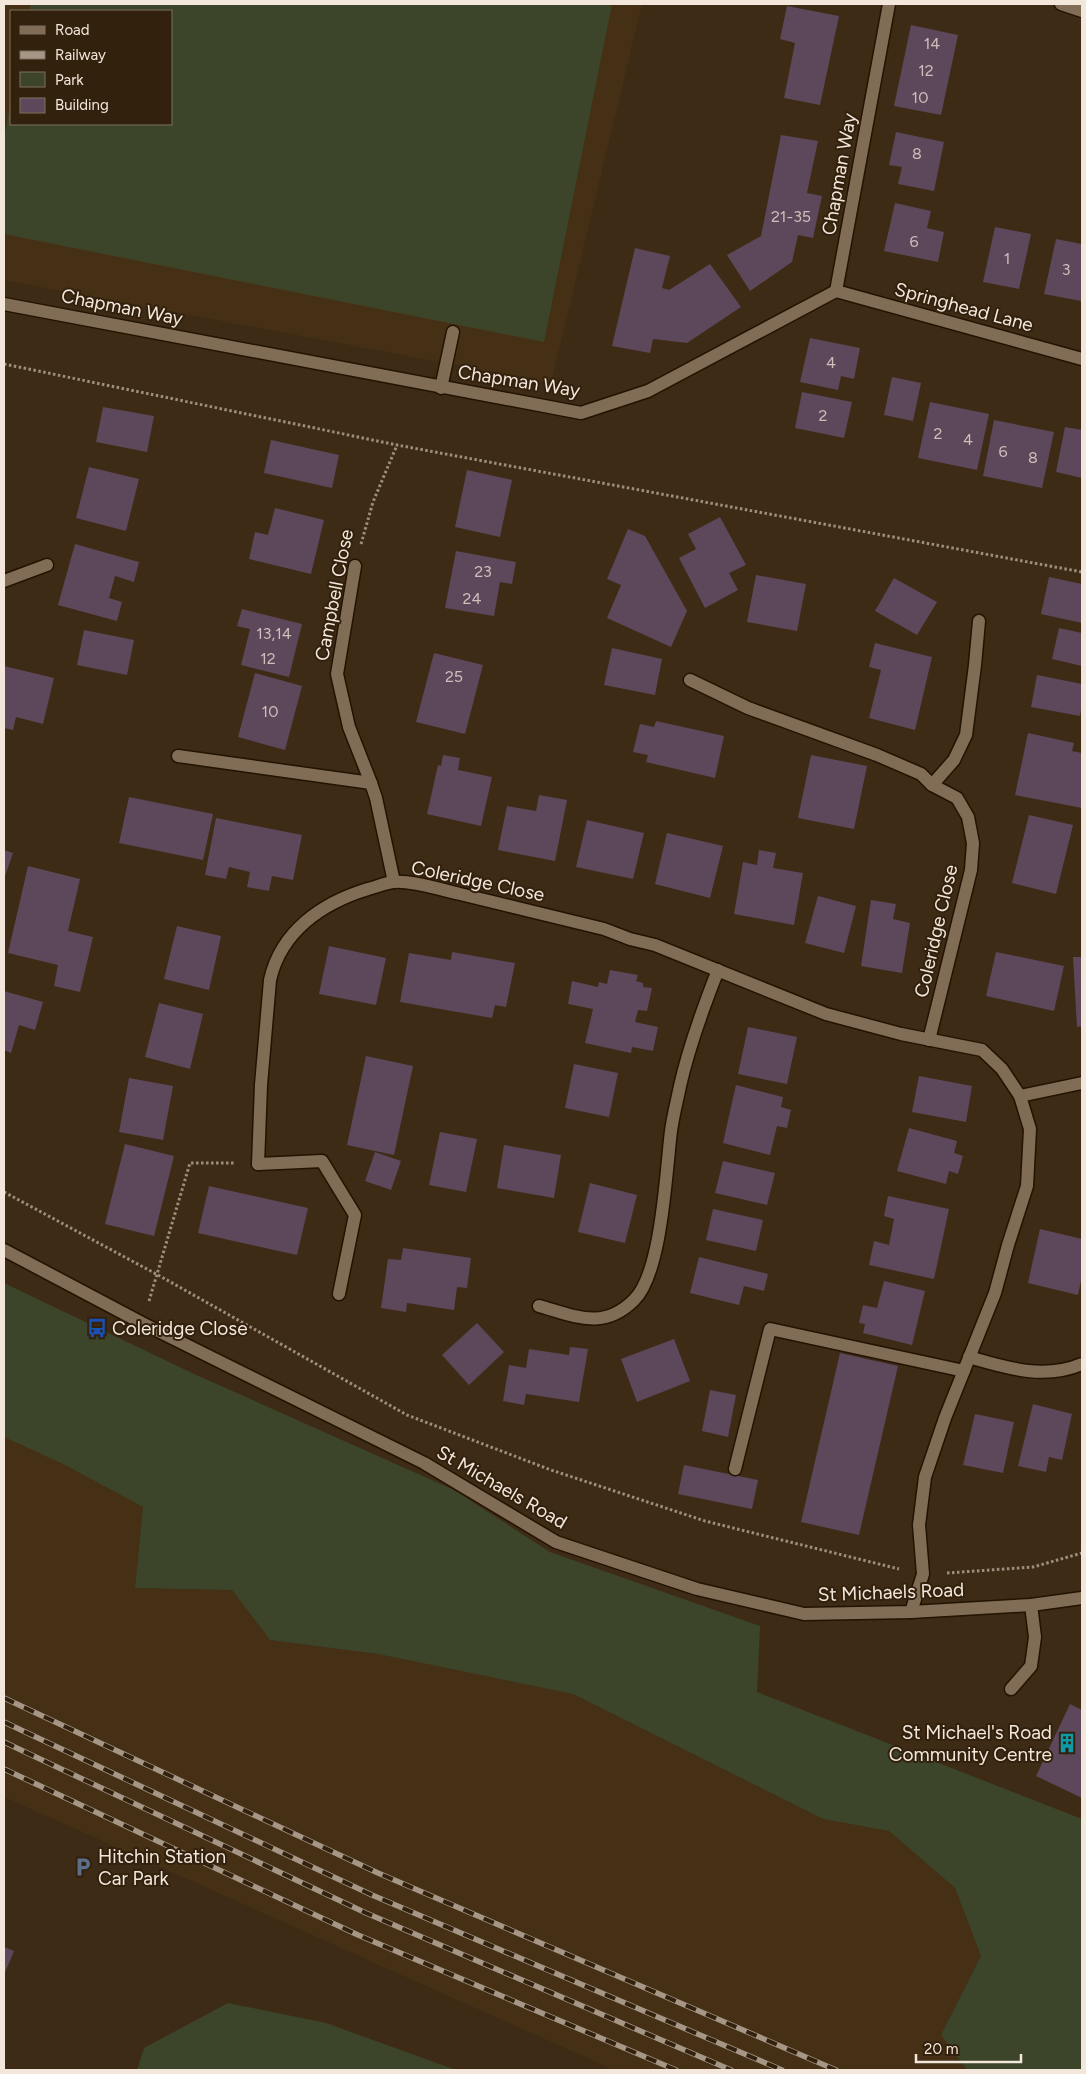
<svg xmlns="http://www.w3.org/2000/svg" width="1086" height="2074" font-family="Figtree,sans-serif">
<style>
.built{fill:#463015;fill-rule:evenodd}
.green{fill:#3c4529}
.building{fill:#5d475a}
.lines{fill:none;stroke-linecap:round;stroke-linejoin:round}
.lane-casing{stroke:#231301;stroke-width:15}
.street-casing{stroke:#231301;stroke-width:15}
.path{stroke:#9d8f7e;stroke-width:3;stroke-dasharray:2.5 2.5;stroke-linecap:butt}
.lane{stroke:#816c56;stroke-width:12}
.street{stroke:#816c56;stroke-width:12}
.rail-casing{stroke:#a59686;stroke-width:5.5}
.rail{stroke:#32210d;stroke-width:4;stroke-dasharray:11;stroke-linecap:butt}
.labels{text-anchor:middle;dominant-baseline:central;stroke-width:4;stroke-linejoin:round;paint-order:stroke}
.number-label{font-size:16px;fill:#cebfbb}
.street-label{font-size:19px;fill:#f3e7db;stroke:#32210d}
.poi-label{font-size:19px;fill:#f3e7db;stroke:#32210d;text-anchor:start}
</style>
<rect width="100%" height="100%" fill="#3d2b16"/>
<!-- built -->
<g class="built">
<path d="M4 4H642L551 383 4 280ZM11 11H171V124H11Z"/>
<path d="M4 1437 65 1465 143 1507 135 1588 232 1590 270 1640 378 1654 573 1694 823 1819 889 1831 955 1888 981 1956 941 2035 967 2070H614L4 1797Z"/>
</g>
<!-- green -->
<g class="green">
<path d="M31 4H612L544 342 4 234V138L11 101V124H171V11H29Z"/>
<path d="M4 1283 192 1373 454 1490 550 1552 760 1626 757 1692 1082 1819V2070H967L941 2035 981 1956 955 1888 889 1831 823 1819 573 1694 378 1654 270 1640 232 1590 135 1588 143 1507 65 1465 4 1437Z"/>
<path d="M228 2003 326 2023 456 2070H137L144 2048Z"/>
</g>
<!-- building -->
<g class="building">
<path d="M787 6 839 16 820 105 784 98 795 43 780 39Z"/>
<path d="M911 25 958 35 941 115 894 106Z"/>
<path d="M896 132 944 142 934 191 898 184 902 167 889 165Z"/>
<path d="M781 135 818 141 807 193 822 196 813 238 798 235 792 262 750 291 727 255 761 236Z"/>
<path d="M895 203 931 211 927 228 944 232 938 262 884 251Z"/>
<path d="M995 227 1031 234 1019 289 983 282Z"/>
<path d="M1056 239 1082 244V293L1081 301 1044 294Z"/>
<path d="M635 248 670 256 662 288 669 290 710 264 741 307 687 343 653 339 650 353 612 346Z"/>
<path d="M810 338 860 348 854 379 841 376 838 390 800 382Z"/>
<path d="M892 377 921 383 913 421 884 415Z"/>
<path d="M802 392 852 402 844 438 795 428Z"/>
<path d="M930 402 989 414 977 470 918 458Z"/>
<path d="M103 407 154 416 147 452 96 442Z"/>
<path d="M994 420 1054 432 1042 488 983 476Z"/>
<path d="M1065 427 1082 430V478L1056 472Z"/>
<path d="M271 440 339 455 332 488 264 473Z"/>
<path d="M89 467 139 479 126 531 76 518Z"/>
<path d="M467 470 512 480 500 537 455 527Z"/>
<path d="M275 508 324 520 311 574 249 559 255 532 268 535Z"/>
<path d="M720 517 746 565 729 573 738 590 705 608 679 558 696 549 688 534Z"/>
<path d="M628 529 645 536 687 611 671 647 607 618 621 585 607 579Z"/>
<path d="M75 544 139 562 134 582 115 576 109 598 122 602 117 621 58 605Z"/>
<path d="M456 551 516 562 512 584 500 582 494 616 445 608Z"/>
<path d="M756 575 806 584 797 631 747 622Z"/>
<path d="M1049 577 1082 584V623L1041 614Z"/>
<path d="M894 578 937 602 917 635 875 611Z"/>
<path d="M242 609 302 624 289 677 241 665 250 629 237 626Z"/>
<path d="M1059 628 1082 633V666L1052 659Z"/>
<path d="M84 630 134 640 127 675 77 665Z"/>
<path d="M875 643 932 657 915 730 869 718 881 670 869 667Z"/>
<path d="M612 648 662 659 655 695 604 685Z"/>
<path d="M434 653 483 665 465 734 416 722Z"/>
<path d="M4 666 54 678 43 724 16 717 13 730 4 728Z"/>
<path d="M255 673 302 686 285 750 238 737Z"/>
<path d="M1037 675 1082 684V704L1080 716 1031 707Z"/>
<path d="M656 721 724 736 715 778 646 762 648 755 633 752 640 724 654 727Z"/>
<path d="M1028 733 1074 743 1072 751 1082 753V808L1015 795Z"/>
<path d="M443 755 460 758 458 770 492 777 481 826 427 814 438 765 441 766Z"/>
<path d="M811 755 867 766 854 829 798 818Z"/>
<path d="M539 795 567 800 555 861 498 850 507 806 536 811Z"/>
<path d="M129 797 213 814 203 860 119 843Z"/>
<path d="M1029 815 1073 825 1056 894 1012 883Z"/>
<path d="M216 818 302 835 293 880 272 876 269 891 247 887 250 872 229 867 226 879 205 875Z"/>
<path d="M587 820 644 833 633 879 576 867Z"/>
<path d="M667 833 723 846 710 898 655 884Z"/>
<path d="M4 850 13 853 4 879Z"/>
<path d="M759 850 776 853 773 868 803 873 794 925 734 914 743 862 757 865Z"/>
<path d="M28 866 80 879 68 931 93 937 80 992 54 986 58 965 8 953Z"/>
<path d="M818 896 856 906 844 953 805 943Z"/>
<path d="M871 900 896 904 893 919 910 923 902 973 861 966Z"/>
<path d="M177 926 221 936 209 990 164 979Z"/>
<path d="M329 946 386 958 376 1005 319 994Z"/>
<path d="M452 952 515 963 506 1007 495 1005 492 1018 400 1002 409 953 451 960Z"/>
<path d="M996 952 1064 966 1054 1011 986 996Z"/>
<path d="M1073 957H1082V1026L1077 1027Z"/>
<path d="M610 970 638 975 636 981 643 983V987L652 988 647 1011 638 1010 635 1022 658 1027 653 1051 632 1047 631 1053 585 1043 593 1009 568 1004 572 981 598 987 599 982 607 984Z"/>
<path d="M4 991 43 1002 35 1030 19 1025 11 1053 4 1050Z"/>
<path d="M159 1003 203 1014 190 1069 145 1057Z"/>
<path d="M748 1027 797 1037 787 1084 738 1074Z"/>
<path d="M366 1056 413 1066 394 1155 347 1145Z"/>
<path d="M574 1064 618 1073 609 1117 565 1108Z"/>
<path d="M919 1076 972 1086 966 1122 912 1112Z"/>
<path d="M129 1078 173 1086 163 1140 119 1132Z"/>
<path d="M736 1085 783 1097 781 1107 791 1110 787 1128 777 1126 770 1155 723 1143Z"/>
<path d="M909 1128 957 1141 954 1153 963 1156 958 1174 949 1171 946 1184 897 1171Z"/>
<path d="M440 1132 477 1139 466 1192 429 1185Z"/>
<path d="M125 1144 174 1156 154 1236 105 1224Z"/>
<path d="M504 1145 561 1155 554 1198 497 1188Z"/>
<path d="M375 1152 401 1161 391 1190 365 1181Z"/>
<path d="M723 1161 775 1173 767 1205 715 1193Z"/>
<path d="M590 1183 637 1195 625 1243 578 1232Z"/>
<path d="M209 1186 308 1208 297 1255 198 1233Z"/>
<path d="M888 1196 949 1209 934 1279 869 1265 874 1241 889 1245 894 1219 884 1216Z"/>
<path d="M713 1209 763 1220 756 1251 706 1240Z"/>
<path d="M1040 1229 1082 1239V1276L1078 1295 1028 1283Z"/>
<path d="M403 1248 471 1258 467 1288 457 1287 454 1310 407 1303 406 1312 381 1308 388 1259 401 1260Z"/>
<path d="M699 1257 768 1274 764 1291 744 1286 739 1305 690 1293Z"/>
<path d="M884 1281 925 1291 912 1345 863 1333 865 1324 859 1323 863 1305 877 1308Z"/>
<path d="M477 1323 504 1352 469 1385 442 1355Z"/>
<path d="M674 1339 690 1381 637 1402 621 1359Z"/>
<path d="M570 1347 588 1349 579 1402 526 1394 524 1405 503 1401 509 1365 526 1368 529 1349 569 1355Z"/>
<path d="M840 1353 898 1366 859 1535 801 1522Z"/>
<path d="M710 1390 736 1395 728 1437 702 1431Z"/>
<path d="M1033 1404 1072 1414 1062 1460 1049 1457 1046 1472 1018 1466Z"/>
<path d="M975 1414 1014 1422 1003 1473 963 1465Z"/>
<path d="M684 1465 758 1480 752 1509 678 1494Z"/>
<path d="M1070 1704 1082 1710V1798L1036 1776Z"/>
<path d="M4 1947 14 1951 4 1975Z"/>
</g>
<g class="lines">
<defs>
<g id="lane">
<path d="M441 388 453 332"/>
<path d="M258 1164 322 1161 355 1215 339 1294"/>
<path d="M735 1469 770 1329 964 1371"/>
<path d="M1011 1689 1031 1666 1035 1637 1031 1605"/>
</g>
<g id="street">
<path d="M1061 4 1082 11"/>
<path d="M836 291 889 4"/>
<path d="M836 291 1082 359"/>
<path d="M4 304 581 413 648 391 836 291"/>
<path d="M355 566 337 674 349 727 371 783 376 798 394 882"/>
<path d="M4 581 47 565"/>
<path d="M690 680 748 708 877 755 921 774 932 785 957 798 968 817 973 843 971 870 929 1040"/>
<path d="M178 756 371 783"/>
<path d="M932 785 954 760 966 735 975 665 979 621"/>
<path d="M1020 1096 1082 1083"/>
<path d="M258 1164 261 1085 270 980C281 931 322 903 368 889 376 887 385 883 393 882 411 880 442 890 460 894 508 906 556 917 604 929L630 939 655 945 826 1014 901 1034 982 1050 1002 1069 1020 1096 1030 1129 1027 1186 1008 1245 995 1293 945 1418 925 1477 919 1525 923 1574 911 1612"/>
<path d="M4 1250 142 1323 424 1463 556 1542 697 1589 804 1614 911 1612 1031 1605 1082 1598"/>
<path d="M539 1306C575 1316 603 1331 634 1300 662 1273 666 1170 671 1131 673 1116 677 1101 680 1086 689 1046 703 1008 718 970"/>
<path d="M969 1357C1007 1368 1044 1380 1082 1364"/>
</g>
</defs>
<!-- lane casing -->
<use href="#lane" class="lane-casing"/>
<!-- street casing -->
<use href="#street" class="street-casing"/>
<!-- path -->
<g class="path">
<path d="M4 364 397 445 1082 572"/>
<path d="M361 544 373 502 397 445"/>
<path d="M4 1192 158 1275 407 1415 551 1470 705 1521 899 1569"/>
<path d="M149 1301 190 1163H234"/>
<path d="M947 1573 1033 1567 1082 1553"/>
</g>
<!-- lane -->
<use href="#lane" class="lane"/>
<!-- street -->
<use href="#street" class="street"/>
<defs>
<g id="rail">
<path d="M4 1698 378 1873 836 2070"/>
<path d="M4 1722 372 1895 782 2070"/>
<path d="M4 1742 366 1913 731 2070"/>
<path d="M4 1769 358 1935 676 2070"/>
</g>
</defs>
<!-- rail casing -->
<use href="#rail" class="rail-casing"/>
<!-- rail -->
<use href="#rail" class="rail"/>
</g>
<!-- icons -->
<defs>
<symbol id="bus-bare" viewBox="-9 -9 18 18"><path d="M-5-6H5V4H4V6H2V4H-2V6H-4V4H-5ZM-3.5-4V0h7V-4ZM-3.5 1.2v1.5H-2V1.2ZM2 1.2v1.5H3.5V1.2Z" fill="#1a4fb4" stroke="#32210d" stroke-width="2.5" paint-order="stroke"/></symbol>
<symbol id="building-bare" viewBox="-9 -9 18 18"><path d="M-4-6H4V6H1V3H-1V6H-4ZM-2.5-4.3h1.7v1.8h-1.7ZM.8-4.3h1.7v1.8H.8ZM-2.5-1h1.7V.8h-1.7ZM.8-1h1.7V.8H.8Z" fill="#0f9aa8" stroke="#32210d" stroke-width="2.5" paint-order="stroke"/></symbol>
<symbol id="parking-bare" viewBox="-9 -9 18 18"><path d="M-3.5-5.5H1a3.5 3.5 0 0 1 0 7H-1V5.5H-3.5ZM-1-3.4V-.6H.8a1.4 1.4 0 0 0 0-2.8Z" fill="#5c6f8a" stroke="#32210d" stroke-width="2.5" paint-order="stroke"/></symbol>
</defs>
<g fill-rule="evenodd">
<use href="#bus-bare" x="83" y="1314" width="28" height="28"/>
<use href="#building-bare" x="1053" y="1729" width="28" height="28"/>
<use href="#parking-bare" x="69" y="1853" width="28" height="28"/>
</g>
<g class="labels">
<!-- number labels -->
<g class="number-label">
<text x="932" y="43">14</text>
<text x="926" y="70">12</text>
<text x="920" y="97">10</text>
<text x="917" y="153">8</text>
<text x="791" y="216">21-35</text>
<text x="914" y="241">6</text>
<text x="1007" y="258">1</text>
<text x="1066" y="269">3</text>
<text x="831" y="362">4</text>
<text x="823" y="415">2</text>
<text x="938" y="433">2</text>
<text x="968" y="439">4</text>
<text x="1003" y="451">6</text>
<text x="1033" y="457">8</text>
<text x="483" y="571">23</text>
<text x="472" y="598">24</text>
<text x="274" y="633">13,14</text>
<text x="268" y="658">12</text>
<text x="454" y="676">25</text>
<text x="270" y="711">10</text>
</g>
<!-- street labels -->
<g class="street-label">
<text transform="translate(839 174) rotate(-80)">Chapman Way</text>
<text transform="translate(122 307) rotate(11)">Chapman Way</text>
<text transform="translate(964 307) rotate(15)">Springhead Lane</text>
<text transform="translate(519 381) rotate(9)">Chapman Way</text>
<text transform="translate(334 595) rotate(-79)">Campbell Close</text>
<text transform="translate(478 881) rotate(12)">Coleridge Close</text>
<text transform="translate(936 931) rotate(-77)">Coleridge Close</text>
<text transform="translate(502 1487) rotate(30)">St Michaels Road</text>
<text transform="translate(891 1592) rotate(-2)">St Michaels Road</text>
</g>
<!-- poi labels -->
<g class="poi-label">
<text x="112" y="1328">Coleridge Close</text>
<text x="1052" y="1732" text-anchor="end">St Michael's Road<tspan x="1052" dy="22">Community Centre</tspan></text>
<text x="98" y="1856">Hitchin Station<tspan x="98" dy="22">Car Park</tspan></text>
</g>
</g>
<!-- border -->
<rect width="1086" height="2074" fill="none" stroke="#f3e7db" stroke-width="10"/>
<!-- legend -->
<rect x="10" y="10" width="162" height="115" fill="#32210d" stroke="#7f705f"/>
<rect x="20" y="26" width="25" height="8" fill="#816c56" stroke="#7f705f"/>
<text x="55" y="35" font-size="15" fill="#f3e7db">Road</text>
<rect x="20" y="51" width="25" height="8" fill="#a59686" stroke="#7f705f"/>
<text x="55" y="60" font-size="15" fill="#f3e7db">Railway</text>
<rect x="20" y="72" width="25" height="15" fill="#3c4529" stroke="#7f705f"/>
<text x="55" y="85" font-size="15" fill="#f3e7db">Park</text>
<rect x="20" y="98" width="25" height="15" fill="#5d475a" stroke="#7f705f"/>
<text x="55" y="110" font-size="15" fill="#f3e7db">Building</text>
<!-- scale -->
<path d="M916 2054v8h105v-8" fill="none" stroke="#f3e7db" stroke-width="2.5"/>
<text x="924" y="2054" font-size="15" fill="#f3e7db" stroke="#32210d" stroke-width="4" paint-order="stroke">20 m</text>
</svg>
